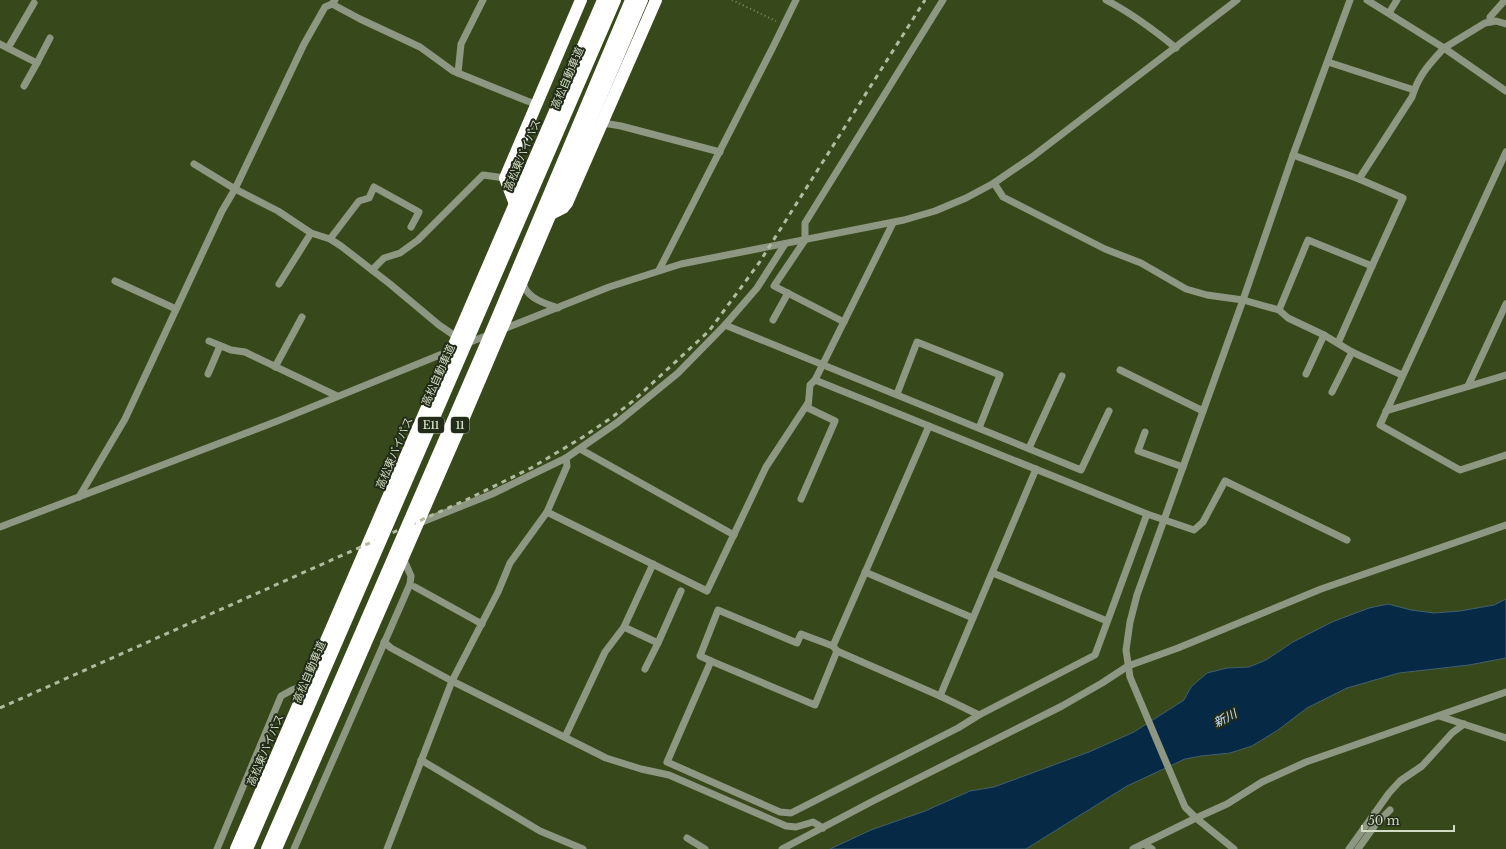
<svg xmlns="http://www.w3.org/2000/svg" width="1506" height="849" font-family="'Libre Baskerville','Noto Sans JP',serif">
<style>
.water{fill:#062a46;stroke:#435f6c}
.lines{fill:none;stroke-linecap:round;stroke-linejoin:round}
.path{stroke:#7b8a65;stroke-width:2;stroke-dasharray:1 3;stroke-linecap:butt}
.minor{stroke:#8e9782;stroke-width:7}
.highway{stroke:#fff;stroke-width:12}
.rail{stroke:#b0bc9f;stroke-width:3;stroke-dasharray:5 5;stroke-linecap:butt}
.highway-bridge{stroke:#fff;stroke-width:12}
.labels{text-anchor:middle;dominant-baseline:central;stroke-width:4;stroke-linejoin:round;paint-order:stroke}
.shield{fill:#232c18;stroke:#9da790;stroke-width:1}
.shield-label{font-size:10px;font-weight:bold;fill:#d1dcc3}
.street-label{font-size:11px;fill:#d1dcc3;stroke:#232c18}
.water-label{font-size:12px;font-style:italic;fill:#c9e3fd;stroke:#232c18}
</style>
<rect width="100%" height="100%" fill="#37491b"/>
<!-- water -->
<path class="water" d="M1506 599V658L1469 665 1399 673 1347 688 1307 708 1278 730 1252 746 1230 753 1201 756 1185 759 1127 786 1026 849H830L871 830 925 811 970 791 994 787 1089 752 1134 732 1184 700 1191 687 1207 673 1227 668 1249 667 1266 660 1293 642 1332 622 1369 608 1388 604 1411 610 1434 613 1460 611 1494 605Z"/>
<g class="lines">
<!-- path -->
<path class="path" d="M732 0 776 21"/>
<!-- minor -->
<g class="minor">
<path d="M1106 0C1131 13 1154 30 1176 48"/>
<path d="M1367 0 1444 48 1485 23 1496 21 1506 24"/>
<path d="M332 4 360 19 420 47 453 71 527 101 537 104"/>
<path d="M1389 13 1397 0"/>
<path d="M1490 22V17L1505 0"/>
<path d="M0 44 37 63 24 86"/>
<path d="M8 48 34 3"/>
<path d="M1328 62 1414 90"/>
<path d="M37 63 50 38"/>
<path d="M458 73 461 44 483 0"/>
<path d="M603 123 621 126 720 152"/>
<path d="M1506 152 1380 425 1460 470 1506 455"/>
<path d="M1293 155 1359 179"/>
<path d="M194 164 235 189 278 211 311 233 330 239 341 246 390 284 439 325 458 338"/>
<path d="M994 183 1003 197 1105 249 1141 263 1186 289 1207 295 1243 300 1279 310 1288 318 1324 335 1352 352 1402 375"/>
<path d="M893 223 815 380 1147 514 1194 530 1203 522 1225 481 1347 540"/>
<path d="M330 239 359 201 369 198 374 187 419 212 411 227"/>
<path d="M1372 266 1403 198 1359 179 1412 97C1419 74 1429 65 1444 48L1506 91"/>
<path d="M372 270 384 258 400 253 418 240 483 175 505 178"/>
<path d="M659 270 773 47 796 0"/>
<path d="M523 280C523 297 544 303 558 308"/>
<path d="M115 281 176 309"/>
<path d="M279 284 311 233"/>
<path d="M1279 310 1308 240 1372 266 1338 343"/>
<path d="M773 320 788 293"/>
<path d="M844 322 774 286 805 240V223L943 0"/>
<path d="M725 325 1081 470 1109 411"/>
<path d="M501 330 609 287 681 264 904 220 935 211 966 198 994 183 1032 157 1237 0"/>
<path d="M209 341 231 350 245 352 337 396"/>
<path d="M465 344 491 334"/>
<path d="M275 367 302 317"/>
<path d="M1120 370 1203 411"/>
<path d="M208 374 220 346"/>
<path d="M1306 374 1324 335"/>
<path d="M1468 386 1506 304"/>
<path d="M1332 392 1352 352"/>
<path d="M897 394 917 342 1000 375 979 428"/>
<path d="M1386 411 1506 375"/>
<path d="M929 426 833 646 837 651 940 696 1036 469"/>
<path d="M1145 432 1138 451 1183 467"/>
<path d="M1029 448 1062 376"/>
<path d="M580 449 734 535"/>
<path d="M79 497 125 419 222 211 235 189 304 44 325 7 332 4 335 0"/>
<path d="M801 499 835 421 808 408 810 385 815 380"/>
<path d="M547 512 567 466 566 458"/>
<path d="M417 524 492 494 566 458 618 422 678 373 725 325 757 288 785 244"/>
<path d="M0 527 280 420 452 350"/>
<path d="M865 572 973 618"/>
<path d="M993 573 1107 621"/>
<path d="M415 587 482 624"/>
<path d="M624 627 658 643 681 591"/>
<path d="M384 642 391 648 452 681 606 758 641 769 669 775 786 826 796 827 813 822 823 828"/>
<path d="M837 651 815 705 711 661 667 762 780 812 791 813 958 728 979 715"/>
<path d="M711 661 700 656 718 610 797 643 801 634 833 646"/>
<path d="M645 669 658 643"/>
<path d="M940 696 979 715 1095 655 1147 514"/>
<path d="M1439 716 1506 738"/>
<path d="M565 737 605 652 624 627 653 564"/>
<path d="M421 760 540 831 583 849"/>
<path d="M687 838 705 849"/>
<path d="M1144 844 1152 849"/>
<path d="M217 849 281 696 292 690 307 686"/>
<path d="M294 849 410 584 411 576 403 558"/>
<path d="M387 849 452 681 498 592 510 563 547 512 707 591 766 467 808 403"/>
<path d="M782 849 873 801 1062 706 1102 683 1128 666 1178 648 1321 589 1506 525"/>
<path d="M1133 849 1196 818 1185 807 1130 677 1126 650 1130 622 1137 595 1243 300 1293 155 1350 0"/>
<path d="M1234 849 1196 818 1227 804 1262 782 1306 762 1506 692"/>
<path d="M1349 849 1389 793 1400 781 1422 766 1452 733 1464 724"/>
<path d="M1358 849 1376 824 1390 810"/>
</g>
<!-- highway -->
<g class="highway">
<path d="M515 204 505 178 581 0"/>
<path d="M551 214 563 208 567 203 656 0"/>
<path d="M236 849 603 0"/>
<path d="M276 849 462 422 642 0"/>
</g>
<!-- rail -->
<path class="rail" d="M0 708 466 500 531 468 583 437 611 418 633 401 709 331 759 263 925 0"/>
<!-- highway-bridge -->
<g class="highway-bridge">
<path d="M247 849 615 0"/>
<path d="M267 849 487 342 631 0"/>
</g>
</g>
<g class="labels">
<!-- shield labels -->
<g class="shield">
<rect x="418" y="417" width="26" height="16" rx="3"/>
<rect x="451" y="417" width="18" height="16" rx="3"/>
</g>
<g class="shield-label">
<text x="431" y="425">E11</text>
<text x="460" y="425">11</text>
</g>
<!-- street labels -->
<g class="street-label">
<text transform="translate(567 78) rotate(-67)">高松自動車道</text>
<text transform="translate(522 155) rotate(-67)">高松東バイパス</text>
<text transform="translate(438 375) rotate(-66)">高松自動車道</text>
<text transform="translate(394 453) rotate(-67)">高松東バイパス</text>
<text transform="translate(309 672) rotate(-67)">高松自動車道</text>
<text transform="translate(265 750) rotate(-67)">高松東バイパス</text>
</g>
<!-- water labels -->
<g class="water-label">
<text transform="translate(1225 718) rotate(-27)">新川</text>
</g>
</g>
<!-- scale -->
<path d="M1362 825v6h92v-6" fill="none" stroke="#d1dcc3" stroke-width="2"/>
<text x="1368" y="825" font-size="12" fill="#d1dcc3" stroke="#232c18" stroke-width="3" paint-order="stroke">50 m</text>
</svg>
